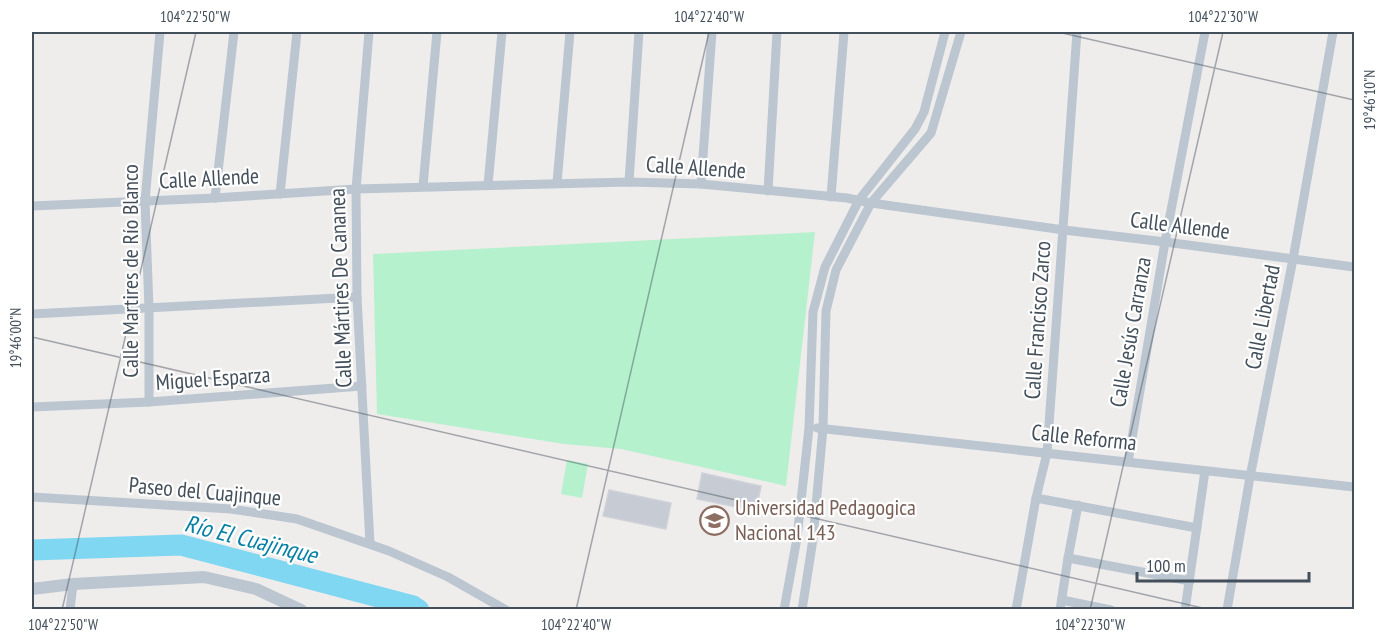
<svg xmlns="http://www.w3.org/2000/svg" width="1386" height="641" font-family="'PT Sans Narrow',sans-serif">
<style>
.green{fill:#b6f1ce}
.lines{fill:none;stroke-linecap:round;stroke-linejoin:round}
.river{stroke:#80d7f1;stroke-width:21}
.building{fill:#c7cbd3;stroke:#d0d2d9;stroke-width:1.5}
.minor{stroke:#bbc6d0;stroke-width:9}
.tertiary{stroke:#bbc6d0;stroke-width:12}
.ticks{fill:none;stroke:#434f5b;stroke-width:1.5;stroke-opacity:0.45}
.labels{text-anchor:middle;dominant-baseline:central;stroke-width:4.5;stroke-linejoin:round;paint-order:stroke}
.street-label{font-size:22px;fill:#434f5b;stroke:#fff}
.education-label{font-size:22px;fill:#785e54;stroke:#fff;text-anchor:start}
.water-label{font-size:24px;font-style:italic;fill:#0480a6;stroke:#fff}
.neatline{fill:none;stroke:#434f5b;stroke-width:2}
.ticks-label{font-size:15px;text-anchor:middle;fill:#434f5b}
</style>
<rect width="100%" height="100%" fill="#efecec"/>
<!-- green -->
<g class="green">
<path d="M815 232 786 486 621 449 564 444 377 414 373 254Z"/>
<path d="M567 460 588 464 582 498 561 494Z"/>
</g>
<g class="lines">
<!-- river -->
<path class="river" d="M32 550 181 545 413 606 419 610"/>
</g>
<!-- building -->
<g class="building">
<path d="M702 473 761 486 756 511 697 499Z"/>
<path d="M609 490 671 503 666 529 603 516Z"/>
</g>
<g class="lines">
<!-- minor -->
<g class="minor">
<path d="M369 32 356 189 357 297 370 544"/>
<path d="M629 182 639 32"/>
<path d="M557 183 570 32"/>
<path d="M701 184 712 32"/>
<path d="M488 185 502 32"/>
<path d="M423 186 437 32"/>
<path d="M768 191 777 32"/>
<path d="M280 194 297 32"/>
<path d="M831 197 844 32"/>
<path d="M215 198 234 32"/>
<path d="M32 206 215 198 356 189 629 182 701 184 847 198 871 203 1064 230 1165 242 1354 267"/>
<path d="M32 314 357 297"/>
<path d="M149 402V308L145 201 160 32"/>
<path d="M32 407 149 402 362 386"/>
<path d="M817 428 1354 487"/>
<path d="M1128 462 1165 242 1205 32"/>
<path d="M32 497 231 509 297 519 389 551 448 577 506 610"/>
<path d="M1036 498 1197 528"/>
<path d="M1068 558 1190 581"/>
<path d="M1062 600 1111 610"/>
<path d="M70 610 73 584"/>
<path d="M784 610 797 538 809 428 813 312 825 267 859 200 915 129 924 112 945 32"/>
<path d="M802 610 813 539 823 428 826 311 836 270 871 203 931 133 961 32"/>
<path d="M1016 610 1036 498 1047 453 1077 32"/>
<path d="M1060 610 1068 558 1078 505"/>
<path d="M1185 610 1205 471"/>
<path d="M1227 610 1250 477 1293 259 1333 32"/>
</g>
<!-- tertiary -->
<path class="tertiary" d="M32 589 73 584 204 577 256 589 301 610"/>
</g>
<!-- ticks -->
<path class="ticks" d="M1058 32 1354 100M32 337 1211 610M62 610 196 32M576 610 709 32M1090 610 1223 32"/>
<!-- icons -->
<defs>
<symbol id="university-ring" viewBox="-11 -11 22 22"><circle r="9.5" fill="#fff" stroke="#8d6e63" stroke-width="1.5"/><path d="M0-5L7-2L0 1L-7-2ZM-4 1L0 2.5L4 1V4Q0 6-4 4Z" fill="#8d6e63"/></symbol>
</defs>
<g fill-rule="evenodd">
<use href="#university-ring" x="698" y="504" width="33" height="33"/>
</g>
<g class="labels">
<!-- street labels -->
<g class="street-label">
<text transform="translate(696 167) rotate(4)">Calle Allende</text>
<text transform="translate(209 178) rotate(-3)">Calle Allende</text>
<text transform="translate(1180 225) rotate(7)">Calle Allende</text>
<text transform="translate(130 271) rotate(-90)">Calle Martires de Río Blanco</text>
<text transform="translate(340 288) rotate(-92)">Calle Mártires De Cananea</text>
<text transform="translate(1262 317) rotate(-79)">Calle Libertad</text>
<text transform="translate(1037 320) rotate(-86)">Calle Francisco Zarco</text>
<text transform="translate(1130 332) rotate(-80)">Calle Jesús Carranza</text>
<text transform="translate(213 378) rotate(-4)">Miguel Esparza</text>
<text transform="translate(1084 437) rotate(6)">Calle Reforma</text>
<text transform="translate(205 491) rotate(5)">Paseo del Cuajinque</text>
</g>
<!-- education labels -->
<g class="education-label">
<text x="735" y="507">Universidad Pedagogica<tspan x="735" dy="25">Nacional 143</tspan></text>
</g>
<!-- water labels -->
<g class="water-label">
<text transform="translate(251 539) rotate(14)">Río El Cuajinque</text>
</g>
</g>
<!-- border -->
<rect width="1386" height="641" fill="none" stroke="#ffffff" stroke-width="66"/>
<!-- scale -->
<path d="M1137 572v9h172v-9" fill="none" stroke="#434f5b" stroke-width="3"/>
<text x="1146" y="572" font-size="18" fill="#434f5b" stroke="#ffffff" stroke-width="4.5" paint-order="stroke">100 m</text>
<rect x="33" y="33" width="1320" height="575" class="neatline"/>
<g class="ticks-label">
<text x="195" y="22">104°22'50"W</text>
<text x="709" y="22">104°22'40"W</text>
<text x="1223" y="22">104°22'30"W</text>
<text transform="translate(1370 100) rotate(-90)" y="5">19°46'10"N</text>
<text transform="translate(16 338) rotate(-90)" y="5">19°46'00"N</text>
<text x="63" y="630">104°22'50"W</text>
<text x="576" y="630">104°22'40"W</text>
<text x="1090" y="630">104°22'30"W</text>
</g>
</svg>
